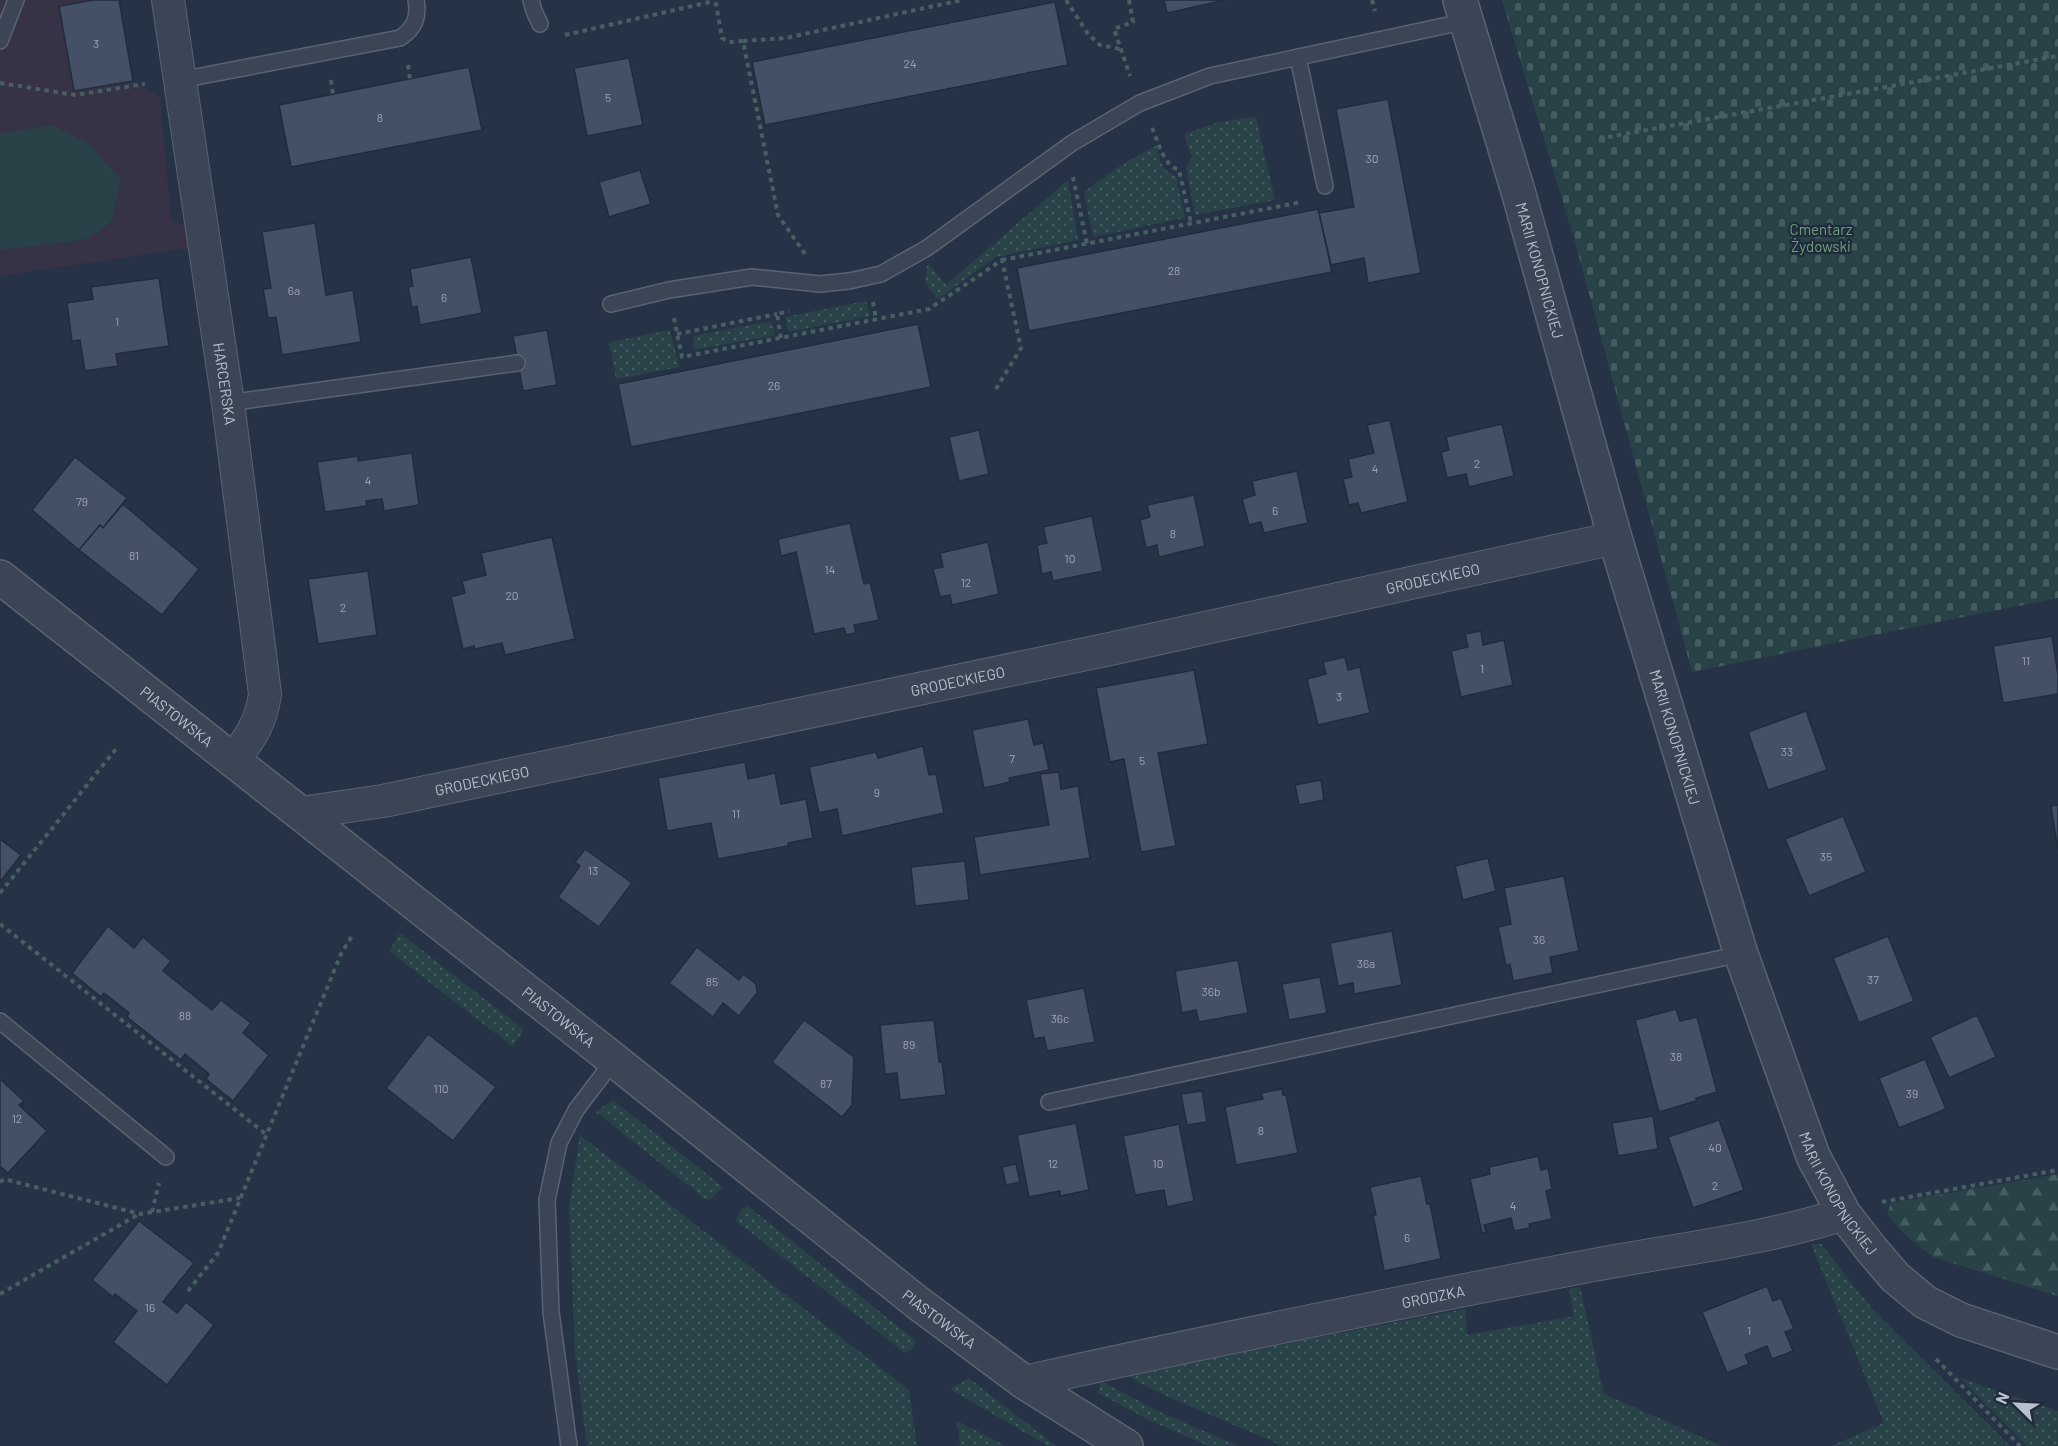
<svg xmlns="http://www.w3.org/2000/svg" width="2058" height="1446" font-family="Barlow,sans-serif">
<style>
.medical{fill:#363346}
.grass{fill:url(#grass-dots)}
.forest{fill:url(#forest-firs)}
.cemetery{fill:url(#cemetery-stones)}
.park{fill:#284247}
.building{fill:#435066;stroke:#212c3d;stroke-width:1.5}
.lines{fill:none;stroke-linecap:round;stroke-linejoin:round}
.service-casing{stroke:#596372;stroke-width:18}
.minor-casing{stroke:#596372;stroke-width:34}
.tertiary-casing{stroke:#596372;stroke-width:36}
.path{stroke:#475f62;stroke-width:4;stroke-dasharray:4.5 4.5;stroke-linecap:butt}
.service{stroke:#3b4555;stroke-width:15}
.minor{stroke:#3b4555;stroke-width:32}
.tertiary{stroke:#3b4555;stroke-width:33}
.labels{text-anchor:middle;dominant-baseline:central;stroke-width:4.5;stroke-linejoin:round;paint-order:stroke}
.number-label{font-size:12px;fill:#9ca4b4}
.park-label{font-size:15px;fill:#6ea17b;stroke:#1f2a3b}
.street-label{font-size:15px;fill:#b9c0ce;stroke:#1f2a3b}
</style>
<defs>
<pattern id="grass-dots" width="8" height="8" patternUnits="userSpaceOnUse" patternTransform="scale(1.5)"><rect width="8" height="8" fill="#284247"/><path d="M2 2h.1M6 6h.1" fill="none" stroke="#455c60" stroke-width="1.8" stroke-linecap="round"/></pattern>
<pattern id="forest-firs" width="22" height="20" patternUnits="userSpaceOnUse" patternTransform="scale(1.5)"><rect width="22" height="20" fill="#284247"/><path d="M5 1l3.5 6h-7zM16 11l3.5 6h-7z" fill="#455c60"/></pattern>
<pattern id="cemetery-stones" width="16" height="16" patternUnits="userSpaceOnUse" patternTransform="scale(1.5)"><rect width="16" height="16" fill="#284247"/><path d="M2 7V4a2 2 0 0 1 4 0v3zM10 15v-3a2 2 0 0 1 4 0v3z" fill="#455c60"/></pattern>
</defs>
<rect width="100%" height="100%" fill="#263346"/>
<!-- medical -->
<path class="medical" d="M0 0H119L133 81 160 97 171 219 193 231 195 247 0 276Z"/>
<!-- grass -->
<g class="grass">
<path d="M1256 117 1275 200 1195 215 1186 168 1192 158 1184 134 1219 122Z"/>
<path d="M1157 145C1160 160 1161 171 1176 176L1185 218 1093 237 1084 192 1120 166Z"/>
<path d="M1068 180 1078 240 996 257 938 299C925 285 923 282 928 263L946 285Z"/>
<path d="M866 301 870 316 788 332 785 317Z"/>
<path d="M772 321 775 335 694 350 693 336Z"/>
<path d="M670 330 679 367 616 379 609 342Z"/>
<path d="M400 933 523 1029 521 1036 512 1046 389 951Z"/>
<path d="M613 1100 723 1187 709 1200 705 1199 596 1112Z"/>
<path d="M580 1135 909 1390 917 1446H587L575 1353 569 1207Z"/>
<path d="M747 1205 916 1341 912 1350 905 1353 736 1221 740 1211Z"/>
<path d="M1811 1244H1821L1874 1311 2010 1446H1831L1884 1423Z"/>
<path d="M1580 1287 1604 1394 1722 1446H1283L1157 1392 1124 1374 1465 1309 1467 1335 1574 1316 1569 1289Z"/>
<path d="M969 1378 1056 1446H1048L950 1389Z"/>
<path d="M1960 1378 2058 1411V1446H2027Z"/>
<path d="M1101 1381 1158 1411 1238 1446H1209L1151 1421 1098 1393Z"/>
<path d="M957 1421 1006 1446H960Z"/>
</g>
<!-- forest -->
<path class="forest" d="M2058 1174V1296L1933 1257 1904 1234 1887 1214 1891 1203Z"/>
<!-- cemetery -->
<path class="cemetery" d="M1502 0H2058V598L1692 672 1575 242Z"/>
<!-- park -->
<path class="park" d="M52 125 88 143 121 180 111 222 87 239 0 250V133Z"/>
<!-- building -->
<g class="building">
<path d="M94 0H119L133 81 74 91 59 6Z"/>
<path d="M1164 0H1225L1167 13Z"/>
<path d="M1055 2 1068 65 765 125 752 62Z"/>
<path d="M629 58 643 125 587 136 574 68Z"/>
<path d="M469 67 482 130 291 167 279 105Z"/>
<path d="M1388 99 1421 273 1368 283 1364 258 1331 265 1319 213 1354 207 1336 109Z"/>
<path d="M640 170 651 204 609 217 599 182Z"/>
<path d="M1318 209 1332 272 1029 331 1017 268Z"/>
<path d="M315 223 326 295 353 290 361 342 282 355 276 317 268 318 263 289 271 288 262 232Z"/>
<path d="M471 257 482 313 420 325 417 306 412 308 408 287 413 286 410 269Z"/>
<path d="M159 278 169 346 116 354 118 366 85 371 80 340 72 341 67 303 93 299 91 287Z"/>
<path d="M918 324 931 387 631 447 618 384Z"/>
<path d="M547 330 557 385 523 391 513 336Z"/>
<path d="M1390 420 1408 502 1361 513 1358 503 1349 505 1343 479 1352 477 1348 459 1374 453 1367 425Z"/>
<path d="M1502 424 1514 476 1469 487 1466 474 1447 478 1441 452 1449 450 1446 437Z"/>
<path d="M979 430 989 474 959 481 949 437Z"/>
<path d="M412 453 419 505 384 511 382 499 366 501 367 506 325 512 317 462 358 456V461Z"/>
<path d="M75 457 127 498 103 528 100 525 79 550 32 510Z"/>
<path d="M1297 471 1308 523 1264 533 1261 522 1249 525 1242 499 1255 495 1252 481Z"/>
<path d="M1194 495 1205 546 1159 557 1157 545 1146 548 1140 520 1150 517 1147 505Z"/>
<path d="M123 504 199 569 162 615 79 550 100 525 103 528Z"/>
<path d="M1092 516 1103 571 1053 581 1051 572 1042 574 1037 545 1047 543 1043 527Z"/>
<path d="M850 523 864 584 870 582 879 620 854 625 856 633 846 635 844 628 814 634 796 552 781 556 778 539Z"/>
<path d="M552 537 575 639 505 655 502 643 475 649 474 646 463 649 451 597 465 593 462 581 486 575 481 553Z"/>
<path d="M988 542 999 594 952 605 950 595 940 597 933 569 943 567 940 553Z"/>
<path d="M368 571 377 635 318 644 308 579Z"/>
<path d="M1481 631 1483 645 1504 640 1513 685 1461 697 1451 651 1468 647 1465 634Z"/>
<path d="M2052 636 2058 675V694L2003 703 1993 646Z"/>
<path d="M1345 657 1348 670 1360 667 1370 713 1318 725 1307 679 1326 674 1323 662Z"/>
<path d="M1194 670 1208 744 1158 753 1176 846 1141 852 1124 759 1110 762 1096 688Z"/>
<path d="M1806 711 1827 770 1768 790 1748 732Z"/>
<path d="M1028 719 1034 745 1043 743 1049 770 1009 778 1010 782 984 788 972 730Z"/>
<path d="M923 746 929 775 936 774 944 813 842 836 837 809 819 813 809 767 876 752 878 758Z"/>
<path d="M745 762 748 779 775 773 781 804 806 799 813 838 788 843V846L718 859 711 823 667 831 658 778Z"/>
<path d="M1059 772 1061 789 1078 786 1090 858 980 875 974 837 1049 825 1040 774Z"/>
<path d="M1321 780 1324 800 1299 805 1295 785Z"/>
<path d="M2058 805V851L2051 806Z"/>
<path d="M1843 816 1866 872 1809 896 1785 839Z"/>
<path d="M0 839 21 855 0 882Z"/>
<path d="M585 849 632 883 599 927 558 897 580 866 575 862Z"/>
<path d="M1488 858 1496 891 1463 900 1455 866Z"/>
<path d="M965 861 969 900 915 906 911 867Z"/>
<path d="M1564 876 1579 951 1550 957 1553 973 1513 981 1510 964 1506 966 1498 927 1511 924 1504 888Z"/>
<path d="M108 926 134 948 143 937 171 961 163 971 212 1010 221 1000 251 1023 243 1033 269 1055 233 1101 206 1079 209 1074 185 1054 181 1060 127 1017 129 1013 104 993 101 997 72 973Z"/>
<path d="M1392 931 1402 985 1354 994 1353 983 1338 986 1330 943Z"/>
<path d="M1888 936 1914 1001 1859 1023 1833 958Z"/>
<path d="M697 947 739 980 743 974 756 984 757 993 739 1016 723 1003 713 1017 669 983Z"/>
<path d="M1238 960 1248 1013 1199 1022 1196 1010 1182 1013 1175 971Z"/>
<path d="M1320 977 1327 1013 1289 1020 1282 984Z"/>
<path d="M1084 988 1095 1042 1047 1051 1044 1037 1034 1039 1026 1000Z"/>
<path d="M1676 1009 1680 1021 1697 1017 1717 1092 1696 1098V1101L1659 1112 1635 1020Z"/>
<path d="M1977 1015 1996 1057 1949 1078 1930 1037Z"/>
<path d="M804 1020 854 1057 852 1105 842 1117 772 1062Z"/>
<path d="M934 1020 939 1062H942L946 1095 900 1100 897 1073 885 1074 880 1025Z"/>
<path d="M428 1034 496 1087 453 1141 386 1088Z"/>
<path d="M1925 1059 1946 1109 1899 1128 1879 1078Z"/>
<path d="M0 1079 24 1101 19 1105 47 1131 8 1173 0 1166Z"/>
<path d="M1282 1089 1283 1095H1286L1298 1153 1236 1165 1225 1107 1263 1099 1261 1093Z"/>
<path d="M1202 1091 1207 1122 1187 1125 1181 1094Z"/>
<path d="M1653 1116 1658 1149 1618 1156 1612 1123Z"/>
<path d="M1719 1120 1744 1190 1693 1208 1668 1137Z"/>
<path d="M1076 1123 1089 1190 1060 1196V1191L1029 1197 1017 1135Z"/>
<path d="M1179 1124 1194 1201 1167 1207 1164 1190 1135 1195 1123 1136Z"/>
<path d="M1538 1156 1541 1170 1548 1168 1552 1189 1546 1191 1552 1219 1529 1224 1530 1228 1514 1231 1511 1218 1484 1225 1486 1232 1482 1233 1470 1179 1490 1174 1489 1167Z"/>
<path d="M1016 1164 1020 1182 1006 1185 1002 1167Z"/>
<path d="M1421 1176 1427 1204H1430L1441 1259 1384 1271 1373 1215H1376L1370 1187Z"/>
<path d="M139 1221 194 1263 163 1302 177 1313 186 1302 214 1325 167 1385 113 1342 137 1311 115 1294 113 1297 92 1280Z"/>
<path d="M1767 1286 1773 1301 1781 1298 1794 1329 1785 1332 1793 1351 1772 1359 1767 1346 1745 1355 1749 1364 1727 1373 1702 1312Z"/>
</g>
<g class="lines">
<defs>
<g id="service">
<path d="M531 0 534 11 540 24"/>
<path d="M0 41 16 0"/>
<path d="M1298 57 1325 186"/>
<path d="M180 80 400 38C415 28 419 17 416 0"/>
<path d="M611 304 669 290 752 277 820 284 849 281 881 274 927 248 1072 143 1140 103 1210 76 1467 21"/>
<path d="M228 403 517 363"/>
<path d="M0 1021 166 1157"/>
<path d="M1049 1102 1741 954"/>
<path d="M569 1446 551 1312 547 1200 559 1143 576 1110 614 1060"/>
</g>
<g id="minor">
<path id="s1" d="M168 0 228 403 265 694C261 723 250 738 233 761"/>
<path id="s2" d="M301 813 383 801 1110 649 1615 538"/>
<path id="s3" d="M1024 1382C1209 1341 1396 1303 1583 1267 1670 1250 1760 1241 1844 1214"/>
</g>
<g id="tertiary">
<path id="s4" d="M1460 0 1518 191 1615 538 1741 954 1813 1156 1844 1214 1872 1250 1895 1277 1925 1302 1961 1320 2058 1352"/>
<path id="s5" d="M0 577 614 1060 918 1303 1024 1382 1126 1446"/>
</g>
</defs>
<!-- service casing -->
<use href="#service" class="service-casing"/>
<!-- minor casing -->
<use href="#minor" class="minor-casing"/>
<!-- tertiary casing -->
<use href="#tertiary" class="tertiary-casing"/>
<!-- path -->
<g class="path">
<path d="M1066 0 1088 34 1100 45 1120 49"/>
<path d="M1129 0 1133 22 1114 29 1130 76"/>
<path d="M1372 0 1375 11"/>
<path d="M565 35 710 2 716 4 722 38 729 42 743 41 778 215 805 254"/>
<path d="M743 41 786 38 962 0"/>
<path d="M408 65 410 79"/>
<path d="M331 80 333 94"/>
<path d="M0 83 75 95 145 84"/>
<path d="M1152 128C1159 143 1163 165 1179 170L1191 223"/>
<path d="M1608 137 2058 56"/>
<path d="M1073 177 1087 244"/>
<path d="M1002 260 1302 202"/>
<path d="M873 302 876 319"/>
<path d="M674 318 682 357 929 309 1002 260 1021 348 994 392"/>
<path d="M677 334 777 314"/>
<path d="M781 338 777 314 789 311"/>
<path d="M0 893 116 749"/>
<path d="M0 924 267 1135"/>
<path d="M0 1182 4 1179 140 1214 240 1198"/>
<path d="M1882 1202 2058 1170"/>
<path d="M152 1212 159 1183"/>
<path d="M188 1291 218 1253 341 954 352 936"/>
<path d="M0 1294 139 1214"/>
<path d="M1936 1359 2020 1446"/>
</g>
<!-- service -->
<use href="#service" class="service"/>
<!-- minor -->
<use href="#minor" class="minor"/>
<!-- tertiary -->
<use href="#tertiary" class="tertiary"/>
</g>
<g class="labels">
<!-- number labels -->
<g class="number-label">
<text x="96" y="43">3</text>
<text x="910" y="63">24</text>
<text x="608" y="97">5</text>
<text x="380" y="117">8</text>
<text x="1372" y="158">30</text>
<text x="1174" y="270">28</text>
<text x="294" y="290">6a</text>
<text x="444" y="297">6</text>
<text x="117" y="321">1</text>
<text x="774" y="385">26</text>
<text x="1477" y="463">2</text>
<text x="1375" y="468">4</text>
<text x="368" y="480">4</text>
<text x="82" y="501">79</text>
<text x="1275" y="510">6</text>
<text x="1173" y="533">8</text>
<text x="134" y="555">81</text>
<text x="1070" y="558">10</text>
<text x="830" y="569">14</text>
<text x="966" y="582">12</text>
<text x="512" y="595">20</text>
<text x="343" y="607">2</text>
<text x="2026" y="660">11</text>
<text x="1482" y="668">1</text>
<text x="1339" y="696">3</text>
<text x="1787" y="751">33</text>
<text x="1012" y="758">7</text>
<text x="1142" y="760">5</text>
<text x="877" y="792">9</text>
<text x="736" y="813">11</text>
<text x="1826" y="856">35</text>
<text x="593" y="870">13</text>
<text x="1539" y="939">36</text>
<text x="1366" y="963">36a</text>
<text x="1873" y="979">37</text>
<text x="712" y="981">85</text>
<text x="1211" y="991">36b</text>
<text x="185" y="1015">88</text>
<text x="1060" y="1018">36c</text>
<text x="909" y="1044">89</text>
<text x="1676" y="1056">38</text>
<text x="826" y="1083">87</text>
<text x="441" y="1088">110</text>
<text x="1912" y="1093">39</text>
<text x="17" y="1118">12</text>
<text x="1261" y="1130">8</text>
<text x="1715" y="1147">40</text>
<text x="1053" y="1163">12</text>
<text x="1158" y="1163">10</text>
<text x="1715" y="1185">2</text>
<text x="1513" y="1205">4</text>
<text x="1407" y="1237">6</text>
<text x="150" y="1307">16</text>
<text x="1749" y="1330">1</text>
</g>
<!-- park labels -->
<g class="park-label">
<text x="1821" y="229">Cmentarz<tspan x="1821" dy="17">Żydowski</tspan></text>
</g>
<!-- street labels -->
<g class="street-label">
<text stroke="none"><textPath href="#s4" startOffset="282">MARII KONOPNICKIEJ</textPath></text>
<text stroke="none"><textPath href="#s1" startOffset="388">HARCERSKA</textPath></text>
<text stroke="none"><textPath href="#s2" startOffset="1156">GRODECKIEGO</textPath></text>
<text stroke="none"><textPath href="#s2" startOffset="670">GRODECKIEGO</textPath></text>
<text stroke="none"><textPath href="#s5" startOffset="225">PIASTOWSKA</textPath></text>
<text stroke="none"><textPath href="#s4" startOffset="768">MARII KONOPNICKIEJ</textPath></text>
<text stroke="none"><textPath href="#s2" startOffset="184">GRODECKIEGO</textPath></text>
<text stroke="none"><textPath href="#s5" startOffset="711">PIASTOWSKA</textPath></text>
<text stroke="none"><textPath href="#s4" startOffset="1254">MARII KONOPNICKIEJ</textPath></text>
<text stroke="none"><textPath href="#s3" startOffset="418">GRODZKA</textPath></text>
<text stroke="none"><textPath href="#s5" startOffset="1197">PIASTOWSKA</textPath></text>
</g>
</g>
<!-- north arrow -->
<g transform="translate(2016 1404) rotate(294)" stroke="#1f2a3b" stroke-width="4.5" paint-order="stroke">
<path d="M0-4.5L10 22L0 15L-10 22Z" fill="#b9c0ce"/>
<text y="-9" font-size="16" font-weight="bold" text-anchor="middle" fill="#b9c0ce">N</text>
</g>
</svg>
